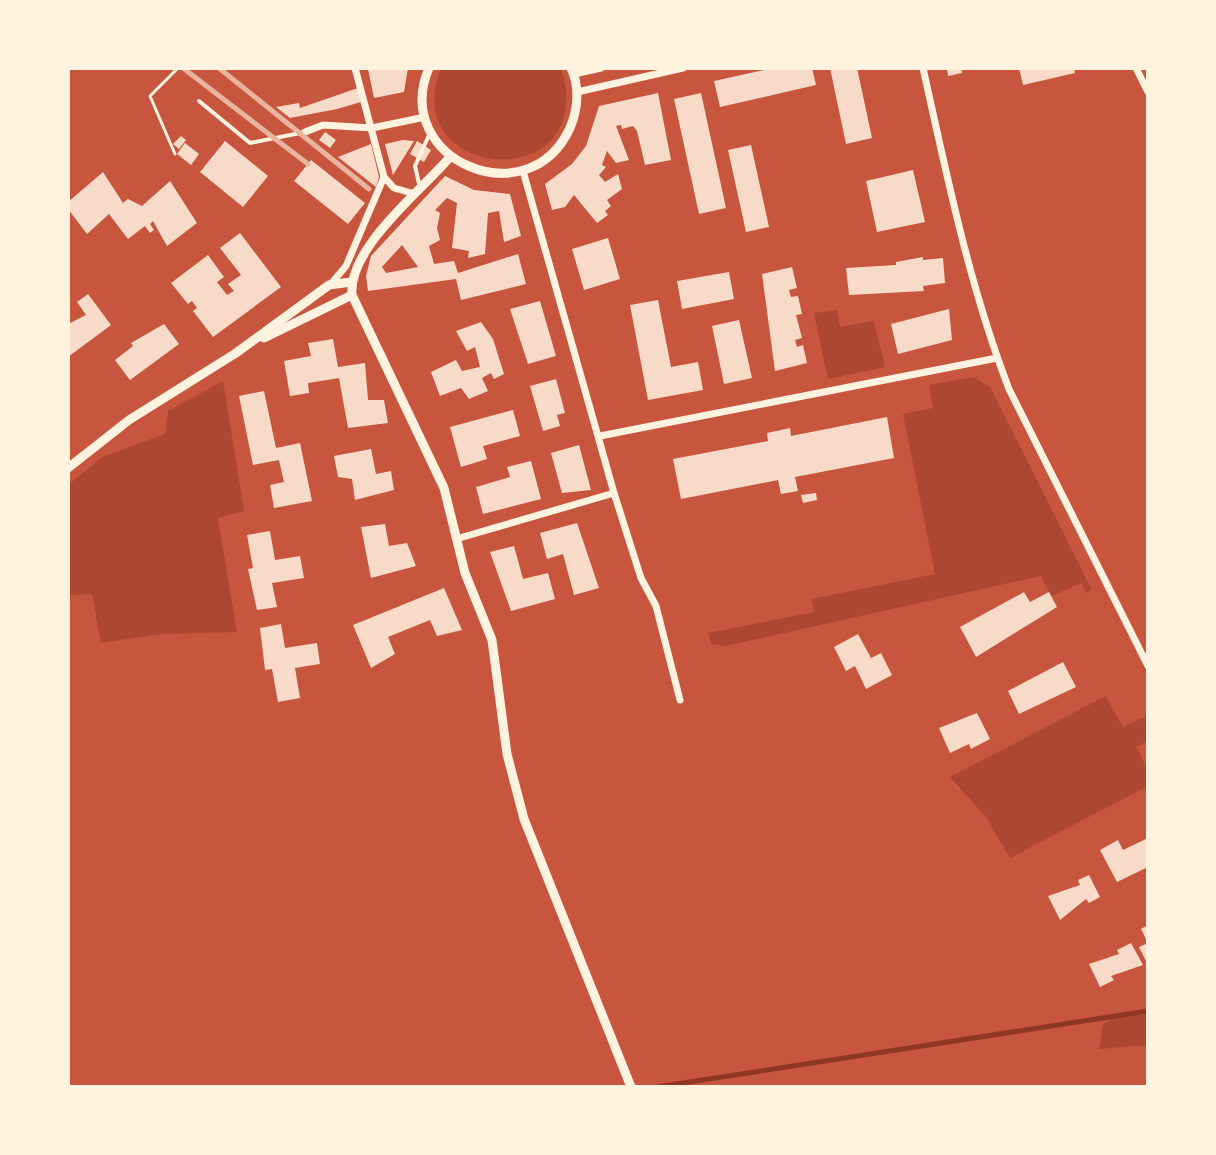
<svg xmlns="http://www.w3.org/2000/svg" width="1216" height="1155" font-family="Barlow,sans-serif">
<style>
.green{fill:#ae4732}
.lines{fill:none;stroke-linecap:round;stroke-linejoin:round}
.stream{stroke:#8f3625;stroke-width:5}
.building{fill:#f7dbc8;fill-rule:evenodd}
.path{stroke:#fff3e0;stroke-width:3}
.service{stroke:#fff3e0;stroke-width:4}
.minor{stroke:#fff3e0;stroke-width:7}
.tertiary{stroke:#fff3e0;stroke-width:9}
.rail{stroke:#e9b49f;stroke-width:5}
</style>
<rect width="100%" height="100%" fill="#c8553d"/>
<!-- green -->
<g class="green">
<path d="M441 68H561C601 197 395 183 441 68Z"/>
<path d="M837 310 840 327 874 321 885 367 828 379 814 313Z"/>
<path d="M974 377 990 387 1092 590 1086 593 1081 583 1051 596 1041 576 726 646 711 644 708 633 814 612 812 599 935 574 903 414 933 408 929 385Z"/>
<path d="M223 381 244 511 218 518 237 632 162 634 101 643 92 594 68 595V485L102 457 165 434 168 411Z"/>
<path d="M1106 696 1123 727 1148 715V741L1136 747 1148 770V786L1010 858 986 817 950 777Z"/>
<path d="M1138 1012H1148V1045L1099 1049 1103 1025 1114 1017Z"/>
</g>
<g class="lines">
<!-- stream -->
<path class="stream" d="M657 1087 1148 1011"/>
</g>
<!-- building -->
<g class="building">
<path d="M408 68 404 92 374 98 368 69Z"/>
<path d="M773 68H812L816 85 720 107 714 81Z"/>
<path d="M830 68H857L872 138 846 144Z"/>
<path d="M947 68H961L962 73 948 76Z"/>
<path d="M1019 68H1074L1075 73 1023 85Z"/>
<path d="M358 88 361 102 337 109 290 118 276 107 299 103 300 108Z"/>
<path d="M658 93 671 160 645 165 637 131 633 126 622 129 621 125 616 126 629 160 616 163 607 151 602 165 606 167 599 175 605 182 618 174 622 189 607 200 611 206 605 211 608 215 597 223 574 195 565 207 552 210 545 184 572 164 586 146 599 106Z"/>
<path d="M701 93 726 208 699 214 674 99Z"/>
<path d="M325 132 336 140 330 148 319 140Z"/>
<path d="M181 136 186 140 179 149 173 144Z"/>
<path d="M403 140 414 141 393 175 385 144Z"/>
<path d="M225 141 268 176 243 207 200 172Z"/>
<path d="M417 141 431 150 424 162 410 154Z"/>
<path d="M185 143 199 154 191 165 177 154Z"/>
<path d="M371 144 379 177 376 187 338 157Z"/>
<path d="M751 145 769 227 746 232 728 150Z"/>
<path d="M311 160 365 203 348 224 294 181Z"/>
<path d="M913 170 925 222 877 232 866 181Z"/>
<path d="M103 172 123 203 128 199 142 206 170 181 197 223 167 246 153 221 150 224 154 230 150 233 145 226 128 239 109 214 87 234 68 209V202Z"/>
<path d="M445 176 474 190 510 194 521 236 504 242 499 211 488 213 485 254 468 258 469 251 452 248 457 203 447 198 435 210 440 213 437 228 440 240 429 246 434 264 454 261 458 273 518 254 526 284 461 300 456 279 368 291 366 276 371 256ZM402 245 418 267 386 273 382 267Z"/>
<path d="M240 233 281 287 213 337 193 311 197 308 192 301 188 304 171 283 208 255 224 277 217 282 227 295 234 291 228 284 241 275 220 248Z"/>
<path d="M608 238 620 279 584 290 572 249Z"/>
<path d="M923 257V260L943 258 945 283 923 286 924 291 849 295 846 268 896 265V262Z"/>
<path d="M792 267 797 288 789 290 791 297 798 296 802 314 796 315 802 338 795 340 797 347 803 345 807 363 775 371 762 274Z"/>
<path d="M729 272 734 299 682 309 677 281Z"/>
<path d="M88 294 111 325 68 357V324L86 315 77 302Z"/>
<path d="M658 300 671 367 698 362 703 390 648 400 630 305Z"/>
<path d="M540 301 556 356 528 364 510 309Z"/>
<path d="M949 309 952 340 898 354 891 324Z"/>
<path d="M739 320 752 378 724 384 712 326Z"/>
<path d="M481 322 493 339 504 374 494 379 491 373 482 378 488 391 469 399 461 388 440 396 431 372 456 360 462 371 480 367 475 347 467 351 456 331Z"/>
<path d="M164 324 179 344 130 380 115 360 133 346 131 343Z"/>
<path d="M333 339 338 367 365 363 368 400H384L388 423 348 428 339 378 308 383 309 393 290 396 284 361 311 356 308 343Z"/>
<path d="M556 379 565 413 557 415 560 426 543 431 530 386Z"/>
<path d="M264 391 276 448 300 443 312 501 274 508 270 485 284 482 279 460 253 465 239 396Z"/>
<path d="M513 410 520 436 483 446 487 459 461 467 450 427Z"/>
<path d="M887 417 894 458 795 477 798 491 781 494 778 480 681 499 673 459 768 441 767 433 790 428 791 436Z"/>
<path d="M579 445 591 490 562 493 551 453Z"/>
<path d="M371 449 376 474 391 471 394 490 355 500 352 479 338 477 334 456Z"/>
<path d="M531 461 541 499 483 514 476 487 510 477 507 467Z"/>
<path d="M816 493 817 500 803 503 801 495Z"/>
<path d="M577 523 599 588 574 595 563 554 547 559 540 533Z"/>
<path d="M385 524 389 546 407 543 416 566 371 578 361 527Z"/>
<path d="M270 531 275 560 300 556 304 578 272 583 277 607 257 610 248 569 253 568 247 535Z"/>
<path d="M514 546 523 579 548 573 555 599 511 611 490 552Z"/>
<path d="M444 588 462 630 437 636 430 620 388 637 395 654 371 668 353 625Z"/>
<path d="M1024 592 1030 602 1049 592 1057 607 976 657 960 627Z"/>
<path d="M281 624 285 648 317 643 320 664 295 668 300 698 278 702 272 669 265 670 260 628Z"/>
<path d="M858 634 871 658 881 653 892 675 866 689 855 666 846 671 834 647Z"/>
<path d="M1063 662 1076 687 1019 714 1008 691Z"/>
<path d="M977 713 990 739 971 749 969 744 950 753 939 728Z"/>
<path d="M1148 838V867L1117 882 1100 850 1118 840 1123 850Z"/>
<path d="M1089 875 1100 897 1089 903 1086 899 1060 920 1048 896 1080 885 1078 880Z"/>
<path d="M1148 925V943L1141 929Z"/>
<path d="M1131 943 1143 965 1111 976 1114 980 1100 987 1089 964 1119 954 1117 950Z"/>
<path d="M1148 943V965L1139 947Z"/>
</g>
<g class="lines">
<!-- path -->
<path class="path" d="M175 154 150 96 178 68"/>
<!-- service -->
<g class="service">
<path d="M199 101 250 143 305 132"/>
<path d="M420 188 415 166 430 133"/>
</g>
<!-- minor -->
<g class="minor">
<path d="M355 68 384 177 394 188 415 194"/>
<path d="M923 68C947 176 969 285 1009 389L1148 666"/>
<path d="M1136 68 1148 92"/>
<path d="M574 74 601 68"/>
<path d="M577 92 683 68"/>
<path d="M305 132 323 125 372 128 425 117"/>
<path d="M523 171 614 493 641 578 656 606 680 700"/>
<path d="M330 285 346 266 384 177"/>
<path d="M600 436 997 358"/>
<path d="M456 539 614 493"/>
</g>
<!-- tertiary -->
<g class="tertiary">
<path d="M429 68C390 159 528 219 570 128 578 109 580 87 571 68"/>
<path d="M450 157C420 192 348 248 352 295L444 488 465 573 492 640 507 754 524 819 631 1087"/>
<path d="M264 338 352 295"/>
<path d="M68 468 129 420 236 353 329 285 351 282"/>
</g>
<!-- rail -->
<g class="rail">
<path d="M183 68 308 164"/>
<path d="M219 68 369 189"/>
</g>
</g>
<!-- border -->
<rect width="1216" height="1155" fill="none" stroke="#fff3e0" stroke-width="140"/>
</svg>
